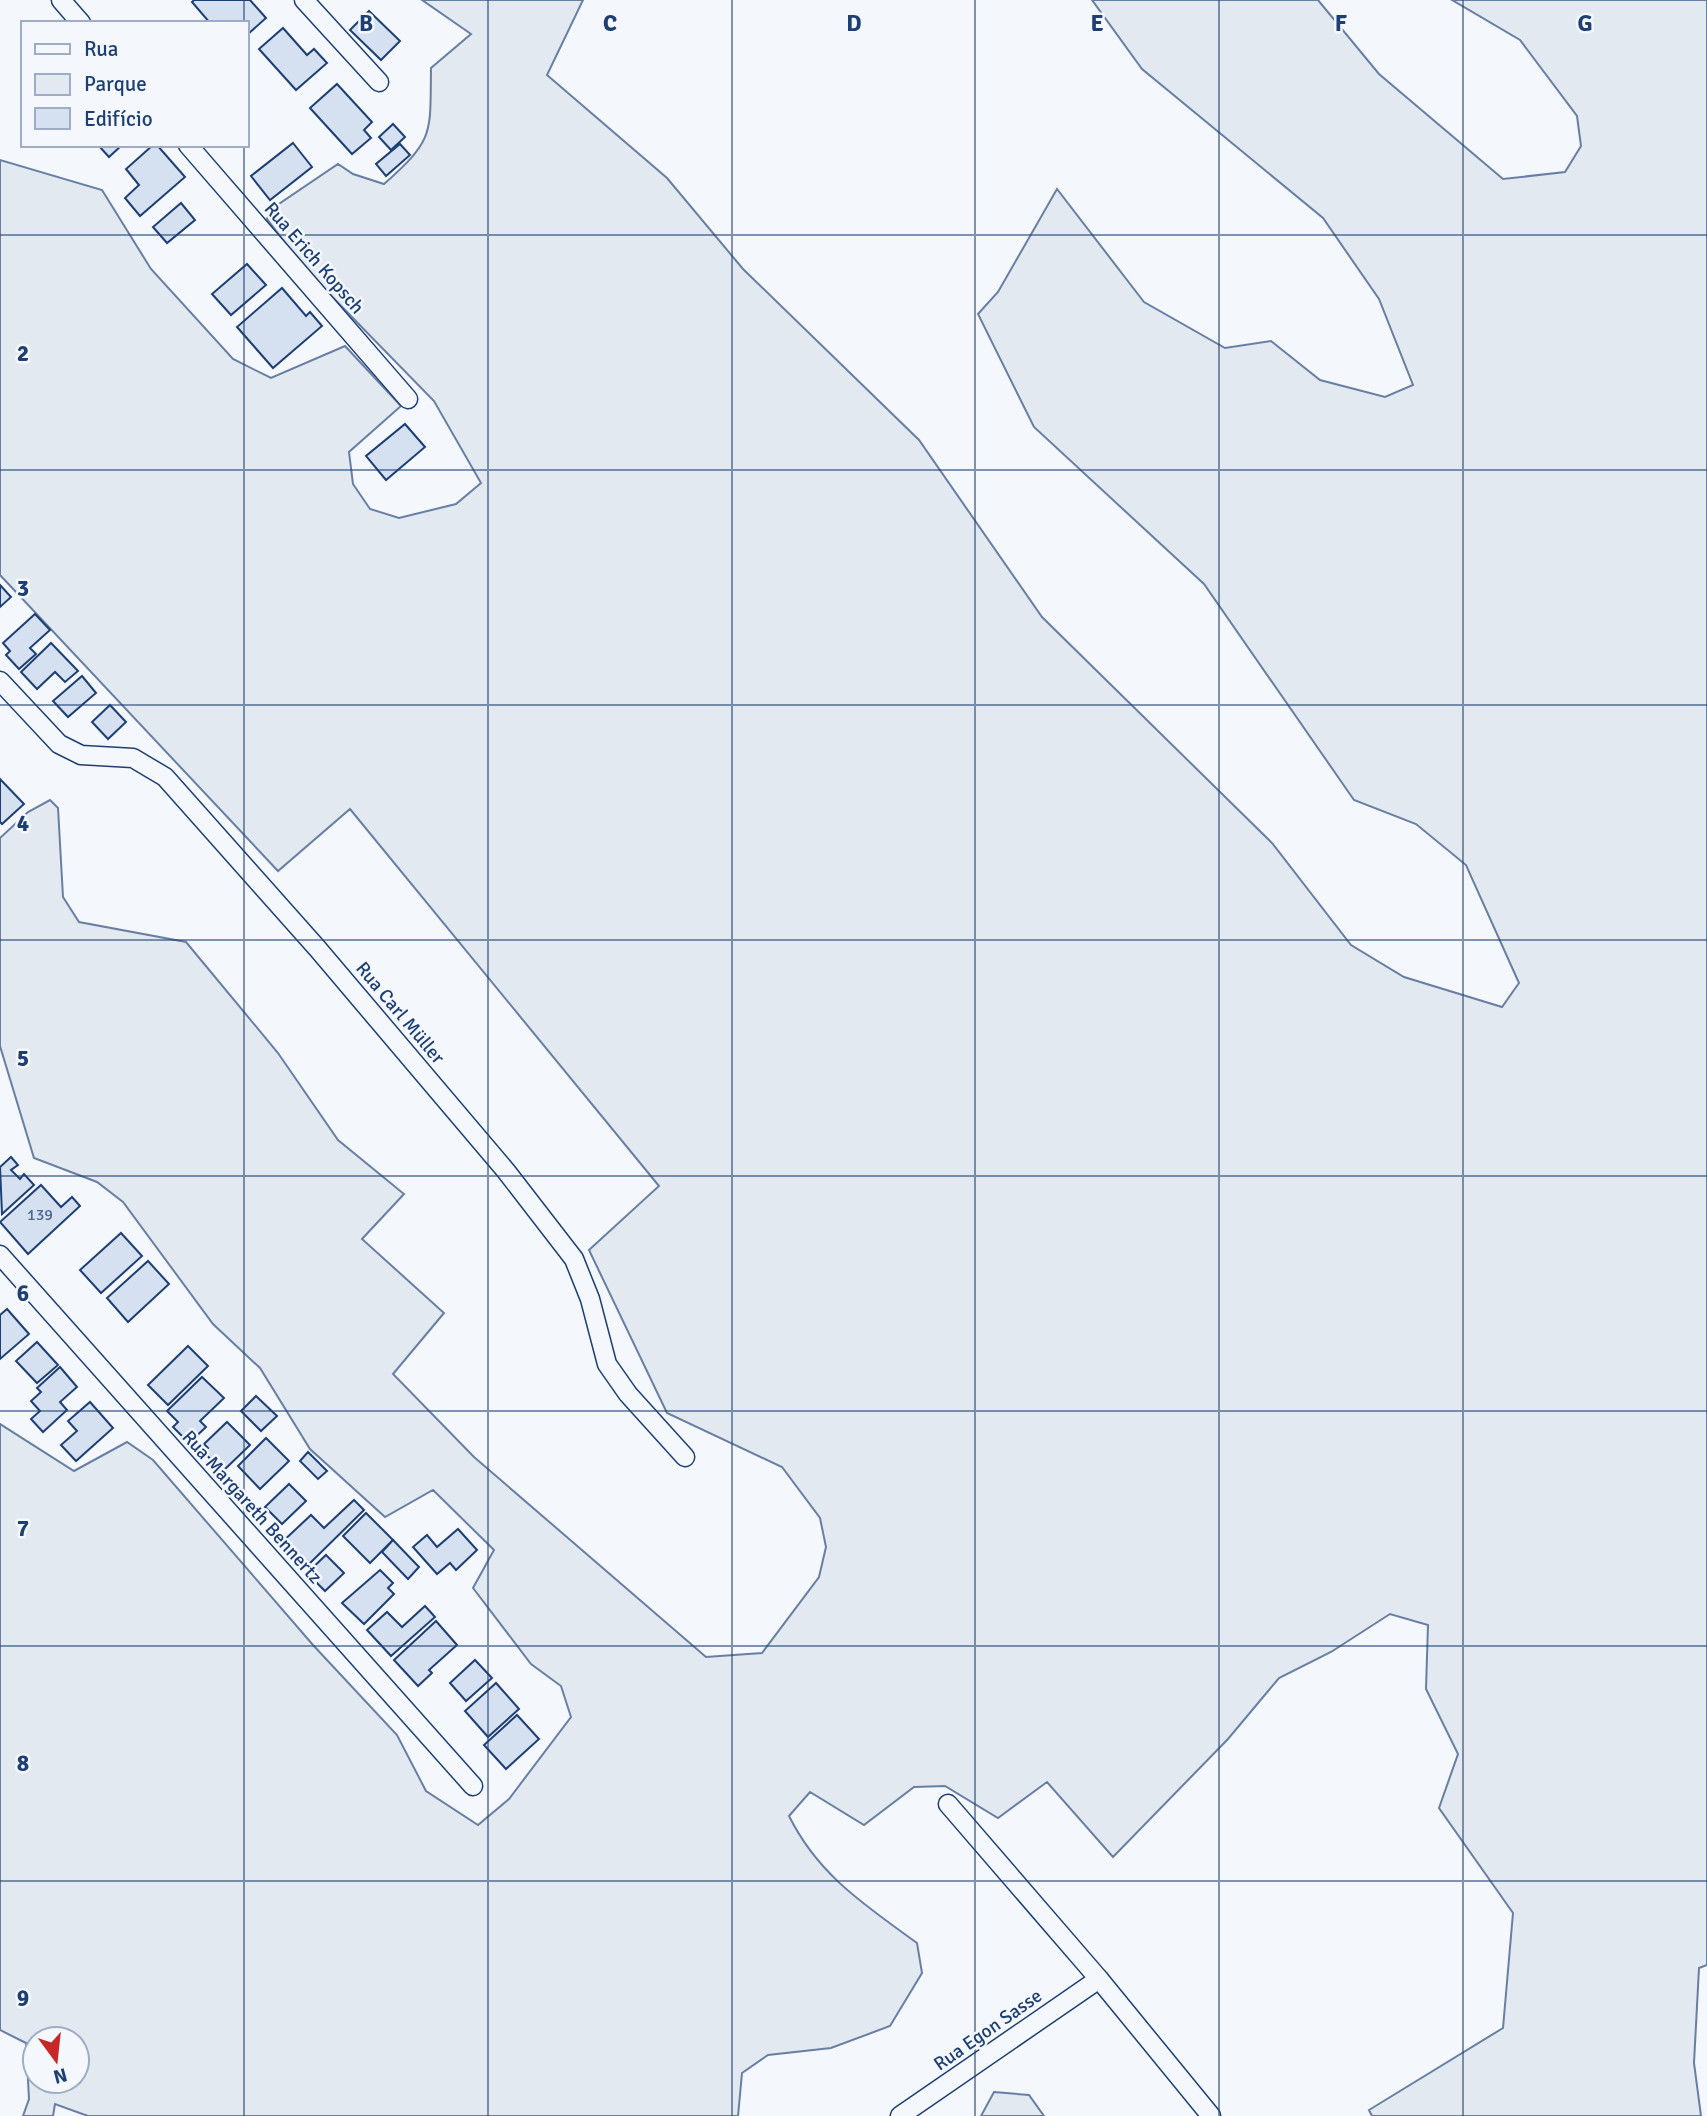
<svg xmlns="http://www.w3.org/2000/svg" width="1707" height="2116" font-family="Signika,sans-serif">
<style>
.green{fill:#e3e9f0;stroke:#687fa3;stroke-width:2;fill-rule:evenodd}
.building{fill:#d5e0f0;stroke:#1d3f73;stroke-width:2}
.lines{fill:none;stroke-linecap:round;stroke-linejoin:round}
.street-casing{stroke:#1d3f73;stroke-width:21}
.street{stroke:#f4f7fb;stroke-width:18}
.grid{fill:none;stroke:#1d3f73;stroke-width:2;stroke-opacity:0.55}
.labels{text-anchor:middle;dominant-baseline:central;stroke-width:5;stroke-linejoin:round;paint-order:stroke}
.number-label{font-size:16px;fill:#4b6792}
.street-label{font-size:19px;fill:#1d3f73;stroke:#f4f7fb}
.grid-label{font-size:23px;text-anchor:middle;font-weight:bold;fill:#1d3f73;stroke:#f4f7fb;stroke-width:5;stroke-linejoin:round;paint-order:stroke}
</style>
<rect width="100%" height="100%" fill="#f4f7fb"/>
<!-- green -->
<g class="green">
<path d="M422 0H583L547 75 667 178 743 269 919 440 1042 617 1272 843 1351 945 1404 977 1502 1007 1519 983 1466 865 1416 824 1354 800 1204 584 1034 427 978 314 998 292 1057 189 1144 302 1225 348 1271 341 1320 380 1385 397 1413 385 1379 299 1323 218 1142 69 1092 0H1318L1379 74 1503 179 1565 172 1581 146 1577 116 1520 40 1452 0H1707V1965L1699 1968 1694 2063 1701 2116H1372L1369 2110 1503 2028 1513 1913 1439 1808 1458 1754 1426 1689 1428 1625 1390 1614 1331 1652 1279 1678 1228 1739 1113 1857 1047 1782 998 1818 945 1786 914 1787 864 1825 810 1792 789 1816C819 1876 865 1905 917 1943L922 1973 890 2026 831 2048 768 2055 742 2073 738 2116H88L55 2104 53 2116H23L29 2099 26 2043 0 2030V1424L74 1471 127 1442 153 1460 313 1645 397 1735 426 1791 478 1825 509 1799 571 1717 561 1686 531 1664 473 1588 494 1550 433 1490 385 1517 310 1449 260 1368 213 1324 123 1202 97 1182 34 1158 0 1046V838L28 812 50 800 58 808 63 897 79 922 186 942 278 1053 338 1140 404 1194 362 1239 444 1313 393 1374 474 1457 706 1657 762 1653 819 1577 826 1547 820 1518 782 1467 667 1413 589 1250 659 1186 350 809 278 871 0 575V160L102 190 151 269 233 359 271 378 345 346 401 406 349 452 353 484 370 509 399 518 456 504 481 483 434 401 305 269 267 219 273 208 338 164 353 174 384 184C435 139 430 134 431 68L471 34ZM35 2039H77V2081H35Z"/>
<path d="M994 2092 1029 2095 1044 2116H981Z"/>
</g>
<!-- building -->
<g class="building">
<path d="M194 0H250L266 18 247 35V23H210L192 2Z"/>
<path d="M369 11 400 41 381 60 350 30Z"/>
<path d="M283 28 307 55 314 49 327 63 296 90 259 49Z"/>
<path d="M337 84 372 122 364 130 371 138 352 154 310 108Z"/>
<path d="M393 124 405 137 391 150 379 137Z"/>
<path d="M293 143 312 167 270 200 251 176Z"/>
<path d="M400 144 410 155 386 176 376 164Z"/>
<path d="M98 145H122L109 157Z"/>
<path d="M153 145H157L185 177 140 216 125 198 139 185 126 169Z"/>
<path d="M181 203 195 220 167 243 153 227Z"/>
<path d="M247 264 266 285 231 315 212 294Z"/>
<path d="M282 288 306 316 310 312 322 326 273 368 237 327Z"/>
<path d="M405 424 425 447 386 480 366 456Z"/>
<path d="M0 585 11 597 0 607Z"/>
<path d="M35 614 50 630 30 648 36 654 19 669 6 655 10 651 3 643Z"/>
<path d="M51 643 78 671 65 682 55 672 37 689 21 672Z"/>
<path d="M82 676 96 693 68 717 53 701Z"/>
<path d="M110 705 126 722 108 739 92 722Z"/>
<path d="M0 779 24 804 2 824 0 822Z"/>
<path d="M11 1157 18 1165 11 1170 20 1179 24 1174 34 1185 2 1214 0 1167Z"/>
<path d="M41 1185 61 1207 72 1197 80 1206 28 1254 0 1222Z"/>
<path d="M121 1233 142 1256 101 1293 80 1270Z"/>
<path d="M148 1261 169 1284 128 1322 107 1298Z"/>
<path d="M7 1309 29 1334 0 1359V1315Z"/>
<path d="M37 1342 58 1365 37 1383 16 1361Z"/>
<path d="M188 1346 208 1366 168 1405 148 1385Z"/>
<path d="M60 1367 77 1387 60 1402 67 1410 43 1432 31 1419 40 1411 31 1401 41 1392 37 1388Z"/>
<path d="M202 1377 224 1398 200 1421 206 1427 189 1443 173 1427 178 1422 167 1411Z"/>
<path d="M256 1396 277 1416 261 1431 241 1411Z"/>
<path d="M90 1402 113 1428 76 1461 61 1445 77 1431 68 1421Z"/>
<path d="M227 1422 250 1445 222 1472 204 1452 208 1448 204 1444Z"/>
<path d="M266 1438 289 1461 260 1489 238 1466Z"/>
<path d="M308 1452 327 1471 318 1479 300 1461Z"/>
<path d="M289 1484 306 1501 282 1524 265 1507Z"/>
<path d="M354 1500 364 1510 304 1569 280 1544 311 1515 324 1528Z"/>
<path d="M366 1513 393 1540 370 1563 343 1536Z"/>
<path d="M458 1529 477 1550 456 1570 450 1563 437 1574 413 1547 427 1535 437 1547Z"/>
<path d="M393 1540 419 1567 408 1579 382 1552Z"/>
<path d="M326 1555 344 1573 325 1591 307 1573Z"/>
<path d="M380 1570 393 1583 388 1588 394 1594 364 1624 342 1603Z"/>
<path d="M425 1606 435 1617 391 1656 367 1630 387 1612 402 1627Z"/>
<path d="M436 1621 457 1645 429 1670 432 1673 418 1686 394 1660Z"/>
<path d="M475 1660 492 1678 466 1701 450 1683Z"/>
<path d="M496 1683 519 1709 488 1737 465 1711Z"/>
<path d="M517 1715 539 1739 506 1769 484 1745Z"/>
</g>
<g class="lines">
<defs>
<g id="street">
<path d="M61 0 81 23"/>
<path d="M304 0 379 82"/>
<path d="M188 145 408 399"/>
<path d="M0 681 59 744 81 755 133 758 165 777 317 948 506 1171 574 1259 590 1299 607 1364 628 1394 685 1457"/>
<path d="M0 1255 473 1786"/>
<path d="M948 1804 1099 1979 1211 2116"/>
<path d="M900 2116 1099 1979"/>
</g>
</defs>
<!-- street casing -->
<use href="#street" class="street-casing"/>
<!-- street -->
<use href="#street" class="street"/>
</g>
<!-- grid -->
<path class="grid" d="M244 0V23M488 0V2116M732 0V2116M975 0V2116M1219 0V2116M1463 0V2116M244 145V2116M0 235H1707M0 470H1707M0 705H1707M0 940H1707M0 1176H1707M0 1411H1707M0 1646H1707M0 1881H1707"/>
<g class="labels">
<!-- number labels -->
<g class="number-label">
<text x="40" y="1215">139</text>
</g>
<!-- street labels -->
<g class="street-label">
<text transform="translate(314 258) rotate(49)">Rua Erich Kopsch</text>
<text transform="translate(400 1013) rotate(50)">Rua Carl Müller</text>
<text transform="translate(252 1507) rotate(48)">Rua Margareth Bennertz</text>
<text transform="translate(988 2030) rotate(-35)">Rua Egon Sasse</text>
</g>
</g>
<g class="grid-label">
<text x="366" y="31">B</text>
<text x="610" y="31">C</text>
<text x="854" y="31">D</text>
<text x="1097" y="31">E</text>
<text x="1341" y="31">F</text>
<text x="1585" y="31">G</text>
<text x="23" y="361">2</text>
<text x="23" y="596">3</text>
<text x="23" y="831">4</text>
<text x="23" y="1066">5</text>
<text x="23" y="1301">6</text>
<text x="23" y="1536">7</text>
<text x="23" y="1771">8</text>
<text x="23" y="2006">9</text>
</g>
<!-- legend -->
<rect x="21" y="21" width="228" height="126" fill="#f4f7fb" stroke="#9eadc5" stroke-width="2"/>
<rect x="35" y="44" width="35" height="10" fill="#f4f7fb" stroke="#9eadc5" stroke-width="2"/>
<text x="84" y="56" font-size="21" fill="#1d3f73">Rua</text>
<rect x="35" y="74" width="35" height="21" fill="#e3e9f0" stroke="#9eadc5" stroke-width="2"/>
<text x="84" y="91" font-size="21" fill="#1d3f73">Parque</text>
<rect x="35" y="108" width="35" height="21" fill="#d5e0f0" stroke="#9eadc5" stroke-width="2"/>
<text x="84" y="126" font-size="21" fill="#1d3f73">Edifício</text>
<!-- north arrow -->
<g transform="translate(56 2060) rotate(165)"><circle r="33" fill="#f4f7fb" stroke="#9eadc5" stroke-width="2"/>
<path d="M0-5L12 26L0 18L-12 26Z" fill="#c62828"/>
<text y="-10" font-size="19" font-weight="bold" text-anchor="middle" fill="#1d3f73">N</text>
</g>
</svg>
